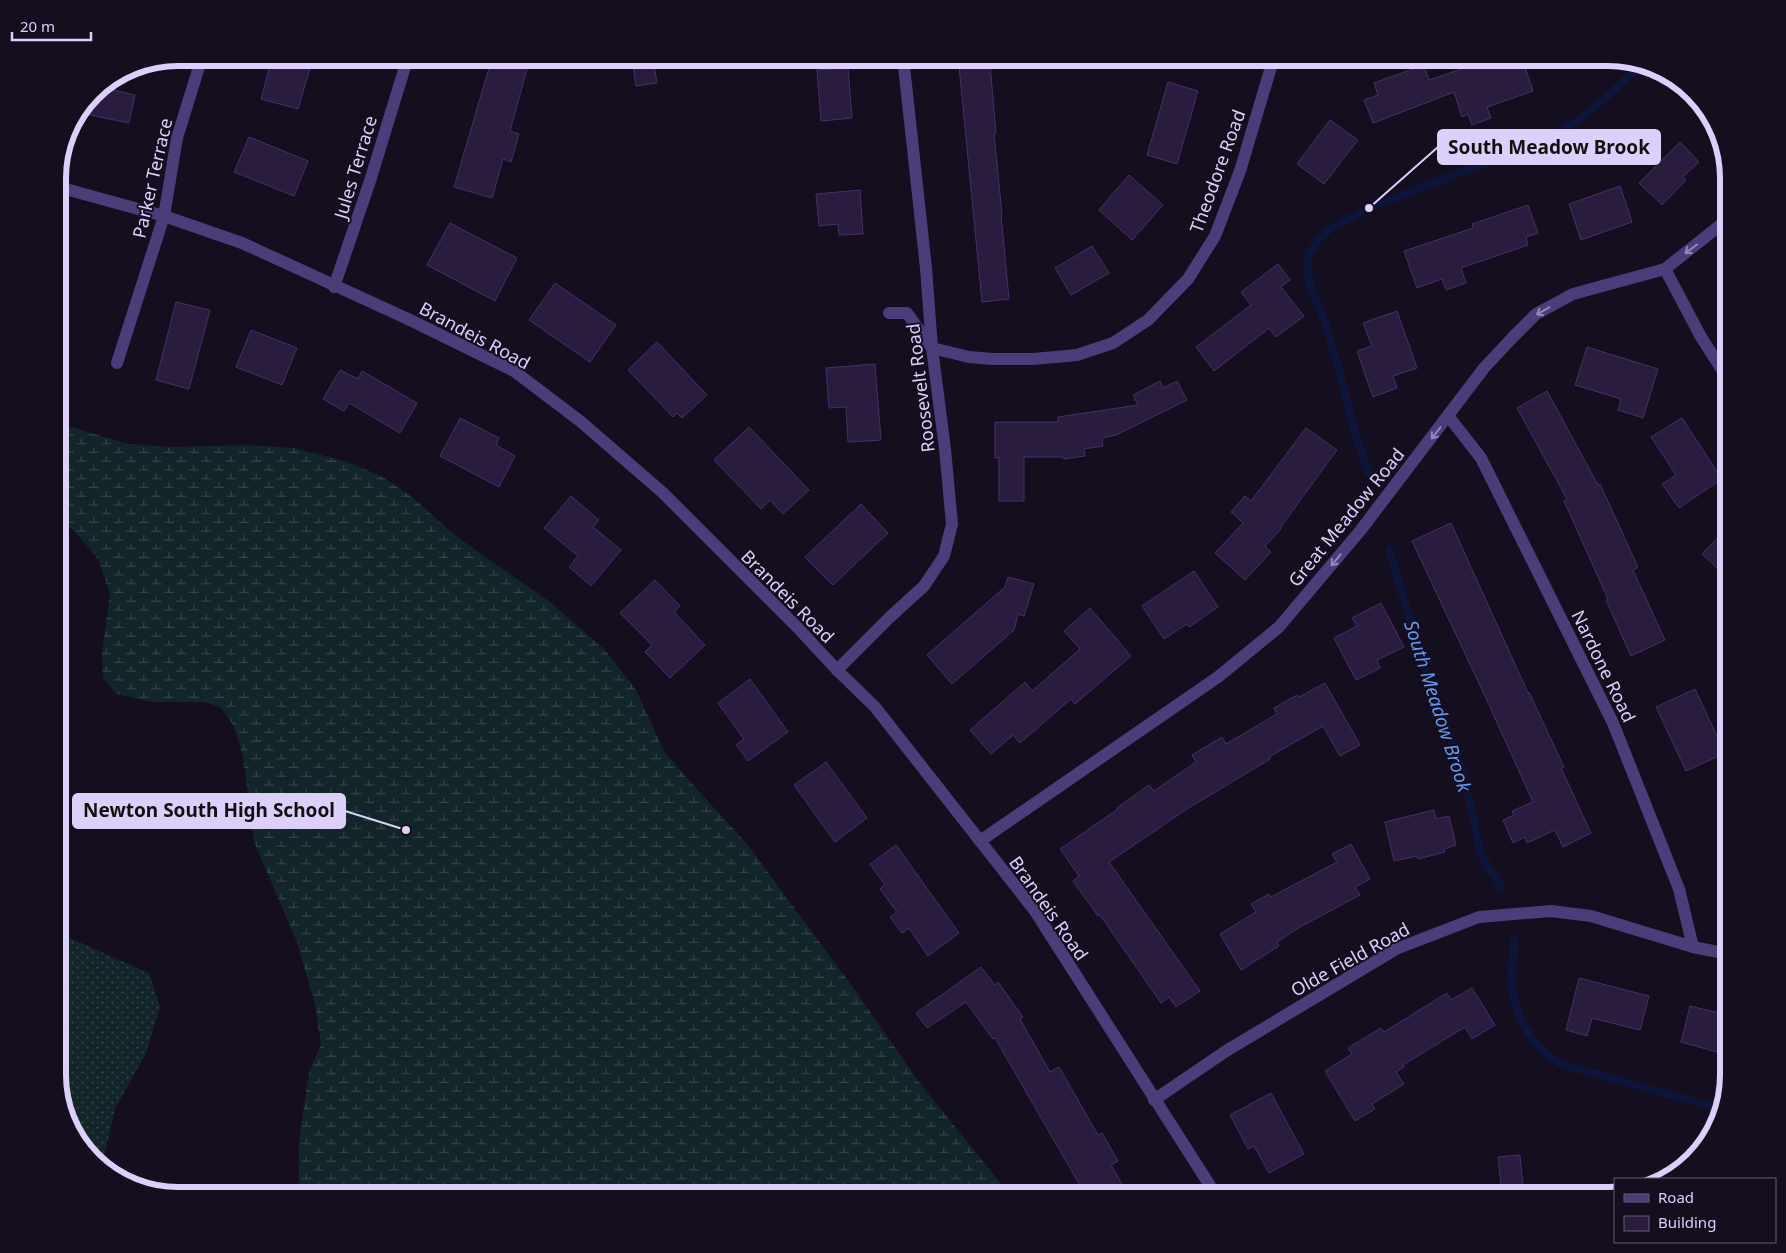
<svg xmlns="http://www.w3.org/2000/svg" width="1786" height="1253" font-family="'Noto Sans',sans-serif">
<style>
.grass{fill:url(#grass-dots)}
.wetland{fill:url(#wetland-marsh)}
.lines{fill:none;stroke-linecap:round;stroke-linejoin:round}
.stream{stroke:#0d1539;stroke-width:8}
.building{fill:#291c3e;stroke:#453068}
.minor{stroke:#4a3d7a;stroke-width:12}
.tertiary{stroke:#4a3d7a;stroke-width:12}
.oneway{stroke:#9386ba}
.labels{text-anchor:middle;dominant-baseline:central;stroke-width:4;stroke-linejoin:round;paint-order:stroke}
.street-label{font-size:18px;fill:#dcd0fb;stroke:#140e1f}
.water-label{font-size:19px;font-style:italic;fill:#6699f3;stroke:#140e1f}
.rim{fill:none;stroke:#dcd0fb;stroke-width:6}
.leader{fill:none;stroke:#dcd0fb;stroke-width:2}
.callout-dot{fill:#dcd0fb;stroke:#140e1f;stroke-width:2}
.callout{fill:#dcd0fb;stroke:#dcd0fb;stroke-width:2}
.callout-label{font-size:19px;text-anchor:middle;font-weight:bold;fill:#111}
</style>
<defs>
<pattern id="grass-dots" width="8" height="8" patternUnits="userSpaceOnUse" patternTransform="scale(1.25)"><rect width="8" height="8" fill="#122528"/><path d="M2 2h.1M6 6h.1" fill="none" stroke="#344448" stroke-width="1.8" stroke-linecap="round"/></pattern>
<pattern id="wetland-marsh" width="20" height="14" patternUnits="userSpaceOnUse" patternTransform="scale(1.25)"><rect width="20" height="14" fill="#122528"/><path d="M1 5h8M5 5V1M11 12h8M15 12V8" fill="none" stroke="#344448"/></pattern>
</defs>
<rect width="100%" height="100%" fill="#140e1f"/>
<!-- grass -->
<path class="grass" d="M58 930 72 939 149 973 160 1007 146 1053 115 1109 102 1166 74 1135 58 1082Z"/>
<!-- wetland -->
<path class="wetland" d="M58 423 128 444 170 447 247 445 294 448 345 461 383 477 412 497 457 537 550 602 604 649 636 690 664 751 685 776 747 844 857 993 919 1082 1010 1195H299V1141L309 1072 321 1044 315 1005 297 942 254 842 243 757 234 726 221 708 206 702H151L116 694 103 678 102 653 110 594 98 559 78 535 58 518Z"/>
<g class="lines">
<!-- stream -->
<g class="stream">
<path d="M1369 474 1355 433 1339 370 1325 322 1312 291 1307 271 1309 255 1318 240 1330 229 1369 208 1514 152 1560 131 1580 119 1603 100 1639 67"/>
<path d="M1389 550 1427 675 1463 771 1480 850 1488 867 1495 876 1501 888"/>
<path d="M1514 940C1515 956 1510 971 1512 987 1515 1017 1533 1048 1560 1063 1566 1066 1575 1068 1582 1070L1718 1108"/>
</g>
</g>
<!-- building -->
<g class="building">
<path d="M272 58H313L298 109 261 99Z"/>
<path d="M492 58H530L510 131 519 134 511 162 503 159 492 198 454 187Z"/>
<path d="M632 58H653L657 83 636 86Z"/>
<path d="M1494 58H1522L1533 91 1487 107 1491 118 1472 125 1468 114 1462 117 1454 92 1373 123 1364 100 1378 95 1374 83 1424 65 1429 80Z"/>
<path d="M990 63 996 134H994L1002 214 1001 215 1009 299 982 302 959 66Z"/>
<path d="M848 68 852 118 821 121 817 70Z"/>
<path d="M1168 82 1198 91 1177 164 1147 155Z"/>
<path d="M101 87 135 95 129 123 80 113 93 93Z"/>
<path d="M1330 120 1358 140 1324 184 1297 164Z"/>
<path d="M249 137 308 161 294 196 234 172Z"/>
<path d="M1680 142 1699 162 1683 177 1686 180 1662 205 1639 183Z"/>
<path d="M1129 175 1163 205 1132 240 1099 210Z"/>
<path d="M1620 186 1632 222 1581 240 1569 204Z"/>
<path d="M860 190 863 234 839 235 838 224 819 226 816 194Z"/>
<path d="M1528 205 1538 233 1526 237 1528 245 1461 268 1466 283 1446 290 1442 279 1417 288 1404 251 1473 228 1472 224Z"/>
<path d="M450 223 517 258 495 301 427 265Z"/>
<path d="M1092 246 1109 273 1071 295 1055 268Z"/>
<path d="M1278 264 1290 280 1281 287 1304 316 1276 337 1269 328 1214 371 1196 347 1251 305 1241 292Z"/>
<path d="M555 283 616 325 590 362 529 320Z"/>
<path d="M176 302 210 310 189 389 156 380Z"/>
<path d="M1397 311 1417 368 1393 376 1397 388 1373 397 1357 351 1372 346 1363 323Z"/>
<path d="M251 330 297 348 282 385 236 367Z"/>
<path d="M657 342 707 395 682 418 677 413 673 417 628 370Z"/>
<path d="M1587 347 1658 369 1643 418 1618 410 1621 399 1575 385Z"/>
<path d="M875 364 881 440 848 442 846 407 829 408 826 368Z"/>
<path d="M340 370 358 379 362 371 417 403 400 433 349 403 344 411 323 399Z"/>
<path d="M1160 381 1163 388 1177 381 1187 400 1116 435 1102 438 1103 446 1084 449 1085 456 1064 459 1063 457H1024V501H999V457L995 458V422H1058V417L1138 405 1133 395Z"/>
<path d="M1547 391 1598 485 1600 484 1638 567 1633 570 1665 640 1631 656 1606 600 1608 599 1564 501 1567 499 1517 408Z"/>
<path d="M460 418 499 438 496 445 515 456 499 487 440 456Z"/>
<path d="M1682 418 1722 479 1679 508 1662 484 1676 475 1651 437Z"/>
<path d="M749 427 809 490 783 514 770 500 761 509 714 460Z"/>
<path d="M1306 428 1337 450 1280 528 1281 529 1265 546 1271 552 1245 580 1215 553 1243 523 1231 512 1245 496 1251 501Z"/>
<path d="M571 496 599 520 593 527 621 550 591 586 569 567 578 556 544 528Z"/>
<path d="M861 504 888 533 833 585 805 557Z"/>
<path d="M1451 523 1528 693 1529 692 1564 767 1561 768 1591 833 1563 847 1555 830 1527 843 1525 837 1513 843 1503 820 1514 815 1512 811 1533 802 1484 694 1412 541Z"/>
<path d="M1728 527V556L1717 568 1702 554Z"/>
<path d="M1194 571 1218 607 1189 627 1187 624 1164 639 1142 606Z"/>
<path d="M1008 577 1034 584 1024 616 1018 614 1014 630 952 684 927 655 1005 587Z"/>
<path d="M655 580 680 606 674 612 705 645 670 678 645 652 652 645 620 613Z"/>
<path d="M1381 603 1404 647 1377 660 1380 668 1356 680 1334 638 1357 626 1352 618Z"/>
<path d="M1090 608 1131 656 1075 704 1071 699 1020 743 1013 735 991 754 970 730 1025 682 1032 691 1080 649 1064 631Z"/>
<path d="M750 679 788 732 748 761 736 745 744 739 718 703Z"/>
<path d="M1325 683 1360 745 1340 756 1323 726 1269 757 1270 759 1187 809 1109 862 1200 991 1176 1007 1169 997 1161 1003 1100 915 1098 916 1073 881 1079 876 1060 849 1118 809 1117 808 1149 785 1154 791 1196 762 1192 755 1222 737 1226 744 1277 714 1274 708 1297 695 1299 697Z"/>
<path d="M1695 689 1725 753 1686 771 1656 707Z"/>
<path d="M826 762 867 818 835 842 794 785Z"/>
<path d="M1434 810 1436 819 1449 816 1456 845 1444 849 1445 852 1418 859 1417 856 1394 861 1385 822Z"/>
<path d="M1351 844 1370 879 1355 887 1360 895 1300 927 1277 942 1279 946 1241 970 1220 934 1256 912 1251 904 1269 894 1271 897 1337 862 1332 854Z"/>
<path d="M896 845 959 933 928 956 909 928 902 933 890 917 897 912 880 889 885 885 870 864Z"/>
<path d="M981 967 995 985 998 982 1023 1017 1020 1019 1050 1072 1059 1067 1098 1135 1102 1133 1118 1161 1111 1165 1129 1196H1086L995 1038 993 1039 966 1002 927 1028 916 1013Z"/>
<path d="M1579 978 1649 996 1640 1030 1592 1018 1587 1036 1566 1030Z"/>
<path d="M1472 988 1495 1025 1472 1039 1465 1027 1403 1065 1404 1067 1396 1072 1404 1084 1372 1104 1375 1109 1355 1121 1325 1071 1352 1054 1348 1048 1381 1028 1384 1032 1447 993 1451 1000Z"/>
<path d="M1690 1006 1728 1015V1055L1681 1042Z"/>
<path d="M1271 1093 1304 1154 1269 1173 1254 1146 1248 1149 1230 1115Z"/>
<path d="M1520 1155 1524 1196H1502L1498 1157Z"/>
</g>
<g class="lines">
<!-- minor -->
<g class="minor">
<path d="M58 187 164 216 242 243 408 319 514 371 580 421 662 492 797 627 837 670"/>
<path d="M1665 269 1701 337 1728 379"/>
<path d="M334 287 370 181 408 57"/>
<path d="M889 313H907L932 348 969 357 993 359H1033L1077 355 1113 343 1148 320 1188 279 1215 236 1240 171 1274 57"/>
<path d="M117 363 164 216 177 138 202 57"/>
<path d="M1449 417 1481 458 1613 723 1679 889 1693 947"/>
<path d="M980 841 1218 677 1279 627 1360 531 1484 368 1513 337 1536 314 1573 294 1665 269 1728 219"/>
<path d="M1154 1100 1226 1051 1396 949 1479 917 1551 911 1591 916 1693 947 1728 954"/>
</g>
<!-- tertiary -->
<path class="tertiary" d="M903 57 926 268 932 348 945 449 952 524 944 556 924 586 890 617 837 670 875 707 1035 911 1216 1195"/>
</g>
<!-- one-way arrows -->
<defs><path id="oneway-shaft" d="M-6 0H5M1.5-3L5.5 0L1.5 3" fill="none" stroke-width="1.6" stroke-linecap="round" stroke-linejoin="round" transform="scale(1.25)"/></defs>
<g class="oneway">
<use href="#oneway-shaft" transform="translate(1691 249) rotate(143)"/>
<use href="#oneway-shaft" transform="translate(1543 311) rotate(150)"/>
<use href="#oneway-shaft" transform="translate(1436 433) rotate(128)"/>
<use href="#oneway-shaft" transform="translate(1336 560) rotate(130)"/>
</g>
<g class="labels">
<!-- street labels -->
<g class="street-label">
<text transform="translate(355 167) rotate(-73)">Jules Terrace</text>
<text transform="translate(1217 171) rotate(-70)">Theodore Road</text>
<text transform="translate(152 178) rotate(-77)">Parker Terrace</text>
<text transform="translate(475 335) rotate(28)">Brandeis Road</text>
<text transform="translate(920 388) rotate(-97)">Roosevelt Road</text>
<text transform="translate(1346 517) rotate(-51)">Great Meadow Road</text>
<text transform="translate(788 596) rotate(45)">Brandeis Road</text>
<text transform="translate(1604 666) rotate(64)">Nardone Road</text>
<text transform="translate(1049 908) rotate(55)">Brandeis Road</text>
<text transform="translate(1350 959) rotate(-29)">Olde Field Road</text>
</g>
<!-- water labels -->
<g class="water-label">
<text transform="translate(1438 706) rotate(72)">South Meadow Brook</text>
</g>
</g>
<!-- crop -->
<path d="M0 0H1786V1253H0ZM178 66H1608A112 112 0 0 1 1720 178V1075A112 112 0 0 1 1608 1187H178A112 112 0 0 1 66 1075V178A112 112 0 0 1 178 66Z" fill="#140e1f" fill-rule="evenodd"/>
<path class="rim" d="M178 66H1608A112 112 0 0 1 1720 178V1075A112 112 0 0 1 1608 1187H178A112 112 0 0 1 66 1075V178A112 112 0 0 1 178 66Z"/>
<!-- callouts -->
<path class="leader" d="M1369 208L1438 147M406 830L345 811"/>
<g class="callout-dot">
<circle cx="1369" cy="208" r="5"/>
<circle cx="406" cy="830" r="5"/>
</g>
<g class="callout">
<rect x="1438" y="130" width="222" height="34" rx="5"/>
<rect x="73" y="794" width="272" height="34" rx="5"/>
</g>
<g class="callout-label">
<text x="1549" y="154">South Meadow Brook</text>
<text x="209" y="817">Newton South High School</text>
</g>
<!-- legend -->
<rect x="1614" y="1178" width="162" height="65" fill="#140e1f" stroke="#645c77"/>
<rect x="1624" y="1194" width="25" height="8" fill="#4a3d7a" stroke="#645c77"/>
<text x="1658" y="1203" font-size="15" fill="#dcd0fb">Road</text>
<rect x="1624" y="1216" width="25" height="15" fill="#291c3e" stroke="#645c77"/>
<text x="1658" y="1228" font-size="15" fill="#dcd0fb">Building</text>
<!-- scale -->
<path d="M12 32v8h79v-8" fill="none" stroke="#dcd0fb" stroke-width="2.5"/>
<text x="20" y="32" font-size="15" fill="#dcd0fb" stroke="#140e1f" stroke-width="4" paint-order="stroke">20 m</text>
</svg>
